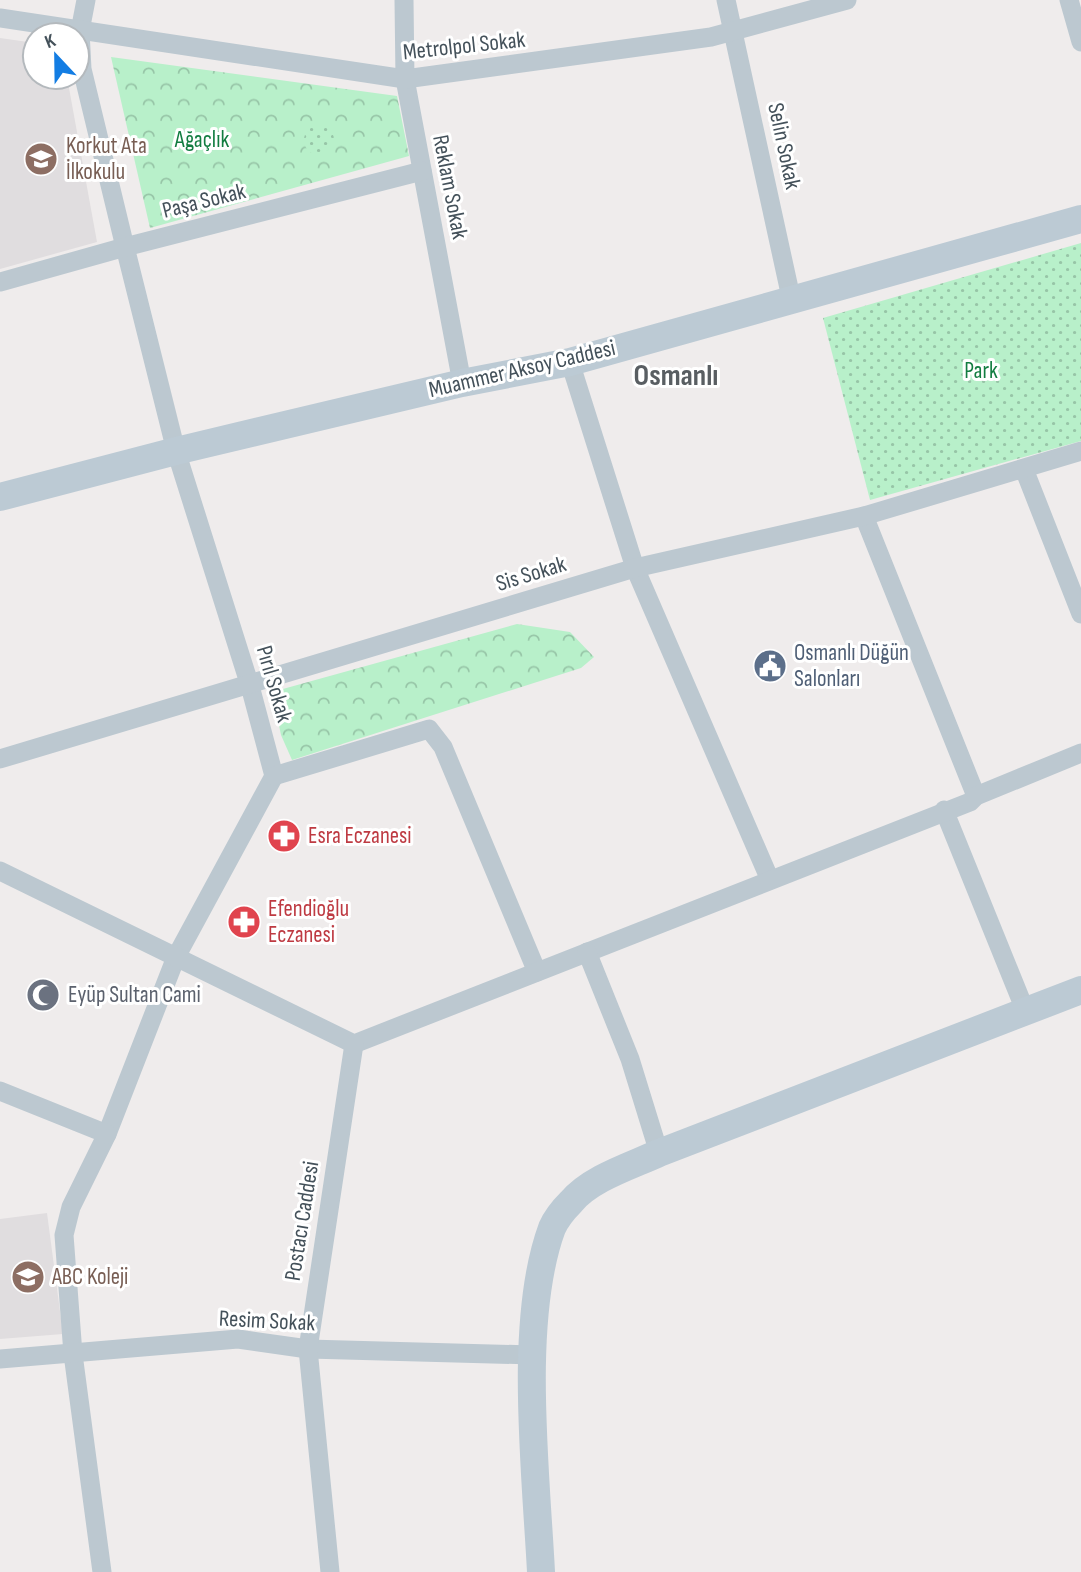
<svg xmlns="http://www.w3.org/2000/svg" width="1081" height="1572" font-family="'Sofia Sans Condensed',sans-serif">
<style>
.education{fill:#e0dddf}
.forest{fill:url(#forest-crowns)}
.park{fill:url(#park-dots)}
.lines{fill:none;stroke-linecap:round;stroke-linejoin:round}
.street{stroke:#bcc8d0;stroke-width:19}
.secondary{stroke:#bccad4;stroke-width:28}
.labels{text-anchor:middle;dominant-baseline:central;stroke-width:6;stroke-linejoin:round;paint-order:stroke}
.street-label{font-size:23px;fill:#44515a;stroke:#fff}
.park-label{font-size:23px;fill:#137d41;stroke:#fff}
.education-label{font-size:23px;fill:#785e54;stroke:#fff;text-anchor:start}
.service-label{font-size:23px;fill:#4e5e75;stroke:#fff;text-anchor:start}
.health-label{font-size:23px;fill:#be3a42;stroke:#fff;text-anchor:start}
.worship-label{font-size:23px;fill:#5b616d;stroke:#fff;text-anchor:start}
.district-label{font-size:30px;font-weight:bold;fill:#595e62;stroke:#fff}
</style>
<defs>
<pattern id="forest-crowns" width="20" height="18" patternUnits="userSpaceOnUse" patternTransform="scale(1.75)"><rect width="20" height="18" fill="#b8f0ca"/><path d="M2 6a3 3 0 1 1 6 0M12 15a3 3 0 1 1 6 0" fill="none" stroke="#97c5a7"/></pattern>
<pattern id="park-dots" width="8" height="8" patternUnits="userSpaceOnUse" patternTransform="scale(1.75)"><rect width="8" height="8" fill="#b8f0ca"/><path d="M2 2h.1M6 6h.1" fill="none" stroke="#97c5a7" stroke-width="1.8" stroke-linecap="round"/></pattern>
</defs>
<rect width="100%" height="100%" fill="#efecec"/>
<!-- education -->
<g class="education">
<path d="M0 38 35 43V77H67L97 242 0 269Z"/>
<path d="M47 1213 63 1334 0 1339V1219Z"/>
</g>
<!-- forest -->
<g class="forest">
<path d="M111 57 397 96 409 156 150 228Z"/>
<path d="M517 624 570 632 594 657 581 668 292 760 281 735 272 692Z"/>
</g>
<!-- park -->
<g class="park">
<circle cx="319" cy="140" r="15"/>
<path d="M1081 243V441L870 500 823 318Z"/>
</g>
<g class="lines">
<!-- street -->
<g class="street">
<path d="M86 0 80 31 82 69 125 247 176 451 250 686 274 776 176 957 107 1134 71 1207 64 1235 73 1354 102 1572"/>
<path d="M404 0 405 79 462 383"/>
<path d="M726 0 792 302"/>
<path d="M1069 0 1081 42"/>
<path d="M0 18 405 79 711 37 847 0"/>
<path d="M0 282 125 247 422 171"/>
<path d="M570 362 635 568 770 880"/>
<path d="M1024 469 1081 614"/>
<path d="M864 516 976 796"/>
<path d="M0 759 635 568 864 516 1081 451"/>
<path d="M274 776 429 729 443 747 537 972"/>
<path d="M944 810 1025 1010"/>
<path d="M0 871 354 1044 970 802 976 796 1081 753"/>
<path d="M587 952 630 1059 659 1153"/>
<path d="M0 1091 107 1134"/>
<path d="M0 1359 238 1339 308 1349 532 1355"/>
<path d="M330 1572 308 1349 354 1044"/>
</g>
<!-- secondary -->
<g class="secondary">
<path d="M0 497 176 451 462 383 570 362 1081 219"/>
<path d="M541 1572C536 1473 518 1320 552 1228 556 1219 564 1209 571 1202 591 1178 631 1166 659 1153L1081 990"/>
</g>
</g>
<!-- icons -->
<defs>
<symbol id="school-disc" viewBox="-11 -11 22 22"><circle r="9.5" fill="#8d6e63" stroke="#fff"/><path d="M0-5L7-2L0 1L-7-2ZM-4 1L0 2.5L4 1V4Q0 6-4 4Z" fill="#fff"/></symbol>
<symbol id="civic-disc" viewBox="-11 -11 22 22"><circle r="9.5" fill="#5c6f8a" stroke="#fff"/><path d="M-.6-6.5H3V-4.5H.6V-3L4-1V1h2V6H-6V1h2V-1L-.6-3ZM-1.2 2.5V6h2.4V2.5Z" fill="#fff"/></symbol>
<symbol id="pharmacy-disc" viewBox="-11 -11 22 22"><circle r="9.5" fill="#e0444e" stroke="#fff"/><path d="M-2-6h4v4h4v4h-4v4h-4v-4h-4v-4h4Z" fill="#fff"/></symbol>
<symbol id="mosque-disc" viewBox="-11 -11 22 22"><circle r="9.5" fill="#6b7280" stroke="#fff"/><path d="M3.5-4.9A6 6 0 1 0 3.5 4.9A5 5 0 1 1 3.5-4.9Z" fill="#fff"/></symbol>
</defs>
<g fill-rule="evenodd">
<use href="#school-disc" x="22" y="140" width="38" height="38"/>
<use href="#civic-disc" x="751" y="647" width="38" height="38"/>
<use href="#pharmacy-disc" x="265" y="817" width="38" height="38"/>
<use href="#pharmacy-disc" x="225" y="903" width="38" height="38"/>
<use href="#mosque-disc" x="24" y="976" width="38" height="38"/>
<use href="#school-disc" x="9" y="1258" width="38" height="38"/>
</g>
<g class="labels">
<!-- street labels -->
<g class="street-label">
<text transform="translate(464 46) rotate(-6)">Metrolpol Sokak</text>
<text transform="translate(784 146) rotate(78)">Selin Sokak</text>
<text transform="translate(450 187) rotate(79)">Reklam Sokak</text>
<text transform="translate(204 201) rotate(-14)">Paşa Sokak</text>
<text transform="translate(522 369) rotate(-13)">Muammer Aksoy Caddesi</text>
<text transform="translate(531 574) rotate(-17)">Sis Sokak</text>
<text transform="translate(274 684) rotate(74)">Pırıl Sokak</text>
<text transform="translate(302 1221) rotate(-81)">Postacı Caddesi</text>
<text transform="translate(267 1321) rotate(3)">Resim Sokak</text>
</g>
<!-- park labels -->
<g class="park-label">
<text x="202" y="140">Ağaçlık</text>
<text x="981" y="371">Park</text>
</g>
<!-- education labels -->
<g class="education-label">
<text x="66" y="146">Korkut Ata<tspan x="66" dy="26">İlkokulu</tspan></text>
<text x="52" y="1277">ABC Koleji</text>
</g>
<!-- service labels -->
<g class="service-label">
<text x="794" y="653">Osmanlı Düğün<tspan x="794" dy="26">Salonları</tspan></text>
</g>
<!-- health labels -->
<g class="health-label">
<text x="308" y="836">Esra Eczanesi</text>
<text x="268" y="909">Efendioğlu<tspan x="268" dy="26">Eczanesi</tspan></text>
</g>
<!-- worship labels -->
<g class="worship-label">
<text x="68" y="995">Eyüp Sultan Cami</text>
</g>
<!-- district labels -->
<g class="district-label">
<text x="676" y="376">Osmanlı</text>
</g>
</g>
<!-- north arrow -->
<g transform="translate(56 56) rotate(338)"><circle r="33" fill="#ffffff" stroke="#b4b9bd" stroke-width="2"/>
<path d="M0-5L12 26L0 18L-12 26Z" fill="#137de3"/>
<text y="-10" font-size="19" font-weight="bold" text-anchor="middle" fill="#44515a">K</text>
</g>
</svg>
